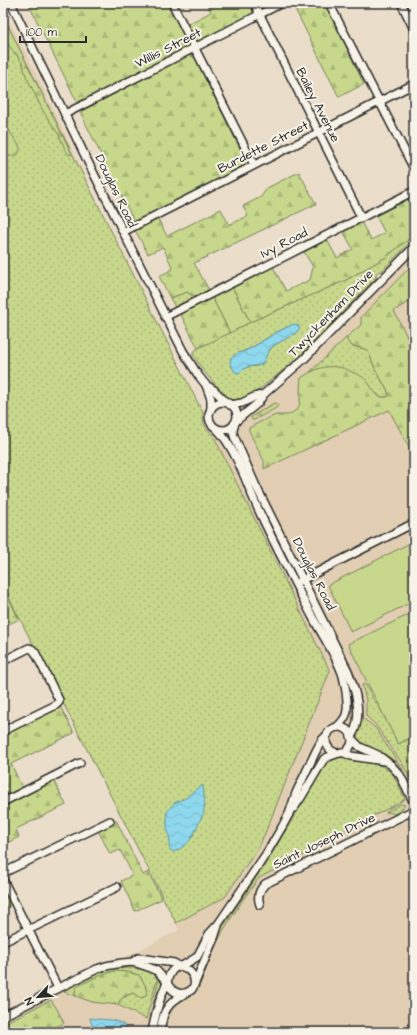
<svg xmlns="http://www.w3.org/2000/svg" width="417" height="1035" font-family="'Architects Daughter',sans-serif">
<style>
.built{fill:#e1ceb3}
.grass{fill:url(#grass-dots);stroke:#79825c;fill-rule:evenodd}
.forest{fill:url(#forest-firs);stroke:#79825c}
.green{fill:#c7d88c;stroke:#79825c}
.water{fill:url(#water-waves);stroke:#6693a0}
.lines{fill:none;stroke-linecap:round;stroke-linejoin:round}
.minor-casing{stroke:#2b2b2b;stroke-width:10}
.minor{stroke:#f7f3e8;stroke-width:7}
.labels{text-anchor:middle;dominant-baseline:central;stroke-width:4;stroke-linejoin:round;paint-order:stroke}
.street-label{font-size:13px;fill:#2b2b2b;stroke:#f7f3e8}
</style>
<defs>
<pattern id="grass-dots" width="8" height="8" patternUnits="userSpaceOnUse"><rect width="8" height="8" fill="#c7d88c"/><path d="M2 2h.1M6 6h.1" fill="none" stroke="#abba79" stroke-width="1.8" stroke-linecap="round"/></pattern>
<pattern id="forest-firs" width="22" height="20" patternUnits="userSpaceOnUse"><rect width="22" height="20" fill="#c7d88c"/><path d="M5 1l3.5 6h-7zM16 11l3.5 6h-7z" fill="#abba79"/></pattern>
<pattern id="water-waves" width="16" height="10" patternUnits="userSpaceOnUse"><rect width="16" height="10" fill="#8ed8ee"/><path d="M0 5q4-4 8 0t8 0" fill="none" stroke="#7bbacc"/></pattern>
</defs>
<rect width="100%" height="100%" fill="#eaddc9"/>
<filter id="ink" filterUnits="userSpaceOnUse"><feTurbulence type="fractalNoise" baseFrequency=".025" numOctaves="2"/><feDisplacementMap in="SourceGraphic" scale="8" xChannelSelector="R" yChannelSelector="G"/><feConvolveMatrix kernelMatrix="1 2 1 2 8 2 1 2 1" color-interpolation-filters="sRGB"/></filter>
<g filter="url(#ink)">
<!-- built -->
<path class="built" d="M3 8 41 83 98 204 202 411 207 413 206 419 210 427 219 435 223 440 236 434V428L238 424 253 410 278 390 311 360 414 254V1032H3V1020L179 930 3 586Z"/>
<!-- grass -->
<g class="grass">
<path d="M3 16 203 413C202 423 206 429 213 435L330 671 266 831 258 848 225 897 176 923 3 586Z"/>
<path d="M414 235V238L382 271 380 272 379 271 376 274V278L297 359 256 392 245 399 231 400 226 398 203 370 192 353 198 348 250 322 344 281 386 257ZM294 324 296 333 273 346 257 366 247 367 244 369 238 353C253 349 264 339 277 332 282 329 289 327 294 324Z"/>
<path d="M187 292 195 297 175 307 170 298Z"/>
<path d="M347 337 348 341 352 346 365 349 368 351 376 371 387 389 389 395 387 397C377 398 374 392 369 384L318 369 310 372Z"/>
<path d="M364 684 366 685 375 702 378 704 398 744 414 736V785L400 760 379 730 375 724 366 716V700L362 685Z"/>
<path d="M360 718H362L372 725 376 729 403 770C399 765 395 761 389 757 380 752 359 749 357 737 356 731 360 724 360 718Z"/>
<path d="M343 757 375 763 383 767 391 772 394 776 405 799 397 804 339 833 315 849 259 878 242 901 223 931 215 947 199 987C187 1005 173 997 167 1022L165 1021 167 1012 176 1002 192 993 220 931 270 857 324 765C328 759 335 758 343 757Z"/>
<path d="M401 804 405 805 401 810 394 814 389 812 387 813 386 812Z"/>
<path d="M128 968C139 968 148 969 158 976L146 1019 118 1005C120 997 126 996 133 993L140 998 144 997 147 993 145 985 139 975C108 966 100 976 75 992L76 996 64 992 66 988 96 973 113 969Z"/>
<path d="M159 978 162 982 161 987 157 999 152 1020H150L151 1012Z"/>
</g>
<!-- forest -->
<g class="forest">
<path d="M28 3H168L189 44 188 48 78 104Z"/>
<path d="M206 3H249L253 11 252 15 200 41 195 40 188 24 211 12Z"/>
<path d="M292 3H325L364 84 339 97Z"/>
<path d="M3 16 72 154 69 155 65 149 59 135 43 111 26 76 22 62 3 38Z"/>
<path d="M189 55 195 58 246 161 245 166 135 223 80 112Z"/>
<path d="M3 129H8L20 147 19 153 16 156H6L3 157Z"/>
<path d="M299 172 316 204 194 263 209 290 195 297 187 292 170 298 159 276 173 269 163 247 148 254 135 230 158 219 167 236 221 209 229 225 248 216 243 206 261 197 267 188Z"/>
<path d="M414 196V235L386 257 344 281 250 322 232 287 273 267 286 291 310 280 313 267 304 252 327 240 337 258 353 249 343 231 361 222 371 240 385 233 376 216Z"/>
<path d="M414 263V298L394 311 414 350V456L389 410 264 469V461L249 431V428L254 425 275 415H288L298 409C302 400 299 389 301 378 318 366 335 362 354 373 357 374 362 376 365 379 373 386 374 399 387 397L389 395 387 389 376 371 368 351 365 349 352 346 347 341V337L361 325V317Z"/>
<path d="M212 297 230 333 198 348 180 313Z"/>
<path d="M274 403 278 404V406L276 408 254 420H252L251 417Z"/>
<path d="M6 593 19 619 3 627V595Z"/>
<path d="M60 706 74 733 11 764 23 789 3 799V734Z"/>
<path d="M54 781 66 805 16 829 19 837 3 845V806Z"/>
<path d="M116 820 143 875 148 872 162 899 135 911 121 881 133 875 120 850 110 854 98 830Z"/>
<path d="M3 889 11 905 3 909Z"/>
<path d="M115 971 127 972 139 975 145 985 147 993 144 997 140 998 133 993C126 996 120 997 118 1005L92 1002 76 996 75 992 76 987 101 975Z"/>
<path d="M51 1000 57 1009 64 1023 47 1032H3V1026L10 1020Z"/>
</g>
<!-- green -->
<g class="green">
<path d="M232 287 250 322 230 333 212 297Z"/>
<path d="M414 541V601L351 632 328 585Z"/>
<path d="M414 612V736L398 744 348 644Z"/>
</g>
<!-- water -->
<g class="water">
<path d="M294 324 298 325 300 328 296 333 273 346 269 350 263 363 261 365 247 367 239 373 235 372 230 363 231 358 238 353 245 351 253 347 277 332Z"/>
<path d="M203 785C203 793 206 802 204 810 204 815 201 818 199 822 193 837 189 846 173 852 169 849 168 846 170 842L167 827V812L174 803 186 798 190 794Z"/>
<path d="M90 1018C104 1021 117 1017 127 1028V1032H95L90 1019Z"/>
</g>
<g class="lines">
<defs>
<g id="minor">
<path d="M11 3 89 164 183 351 198 375 206 385 214 390 227 403"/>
<path d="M172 3 254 165"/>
<path d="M254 3 361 217"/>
<path d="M329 3 414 169"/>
<path d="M401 3 414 29"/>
<path d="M65 114 282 3"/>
<path d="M123 232 414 84"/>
<path d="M165 317 414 191"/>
<path d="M206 385 211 399V409"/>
<circle cx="223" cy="416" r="14"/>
<path d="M230 405 242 403 254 397 264 394"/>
<path d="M236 421 258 403 264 394 304 359 414 247"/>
<path d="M234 424 233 432 234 436 255 484 348 671C354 687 360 704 357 721 356 727 355 732 351 736"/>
<path d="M217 429C237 450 247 486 260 513 276 547 293 580 311 614 321 634 336 654 343 676 345 685 349 706 346 715 344 720 340 724 337 727"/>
<path d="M300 581 414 523"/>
<path d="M3 661 29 648 32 649 35 652 59 700V702L56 705 3 731"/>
<circle cx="339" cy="740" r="13"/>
<path d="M352 739 360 747 378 755 391 765 400 775 414 803"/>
<path d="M342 752 351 756 384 761"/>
<path d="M3 802 80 763"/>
<path d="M294 808 302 796 324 759 328 757 339 753"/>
<path d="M3 873 110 821"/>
<path d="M3 880 58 988"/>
<path d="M260 905C257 897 259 890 265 884L414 810"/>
<path d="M3 942 117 887"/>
<path d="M133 962 138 958 147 959 174 963 179 966"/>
<path d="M182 966 197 957 209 934 219 923 266 854 282 827 289 814 296 793 316 751 322 740 328 734"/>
<path d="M195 983 214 938 218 926"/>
<path d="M3 1016 97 969 106 966 122 963 133 962 148 967 157 971 167 982"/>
<path d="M152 1032C155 1016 159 999 166 985 168 981 168 975 172 971 173 969 177 967 180 966 182 966 183 967 185 968 196 974 199 990 185 993 177 995 171 990 167 983"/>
<path d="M160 1032C163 1012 166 1004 184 994"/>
</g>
</defs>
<!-- minor casing -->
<use href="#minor" class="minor-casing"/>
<!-- minor -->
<use href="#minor" class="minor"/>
</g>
</g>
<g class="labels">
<!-- street labels -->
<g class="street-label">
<text transform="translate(168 48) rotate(-27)">Willis Street</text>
<text transform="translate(318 105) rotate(63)">Bailey Avenue</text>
<text transform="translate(263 147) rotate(-27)">Burdette Street</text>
<text transform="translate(116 191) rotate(64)">Douglas Road</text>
<text transform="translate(284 243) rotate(-27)">Ivy Road</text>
<text transform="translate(331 313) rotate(-46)">Twyckenham Drive</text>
<text transform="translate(314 574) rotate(63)">Douglas Road</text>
<text transform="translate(324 841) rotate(-26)">Saint Joseph Drive</text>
</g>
</g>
<!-- margin -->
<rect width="417" height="1035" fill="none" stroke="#f7f3e8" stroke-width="16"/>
<rect x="8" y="8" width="401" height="1019" fill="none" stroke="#2b2b2b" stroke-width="1.5" filter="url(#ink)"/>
<!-- north arrow -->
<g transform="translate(38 997) rotate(244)" stroke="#f7f3e8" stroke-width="3" paint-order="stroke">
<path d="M0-3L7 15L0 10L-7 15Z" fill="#2b2b2b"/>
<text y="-6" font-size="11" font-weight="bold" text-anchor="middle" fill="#2b2b2b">N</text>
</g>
<!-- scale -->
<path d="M20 36v6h66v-6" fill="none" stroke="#2b2b2b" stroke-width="2"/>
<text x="26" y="36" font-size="12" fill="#2b2b2b" stroke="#f7f3e8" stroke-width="3" paint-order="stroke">100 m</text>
</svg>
